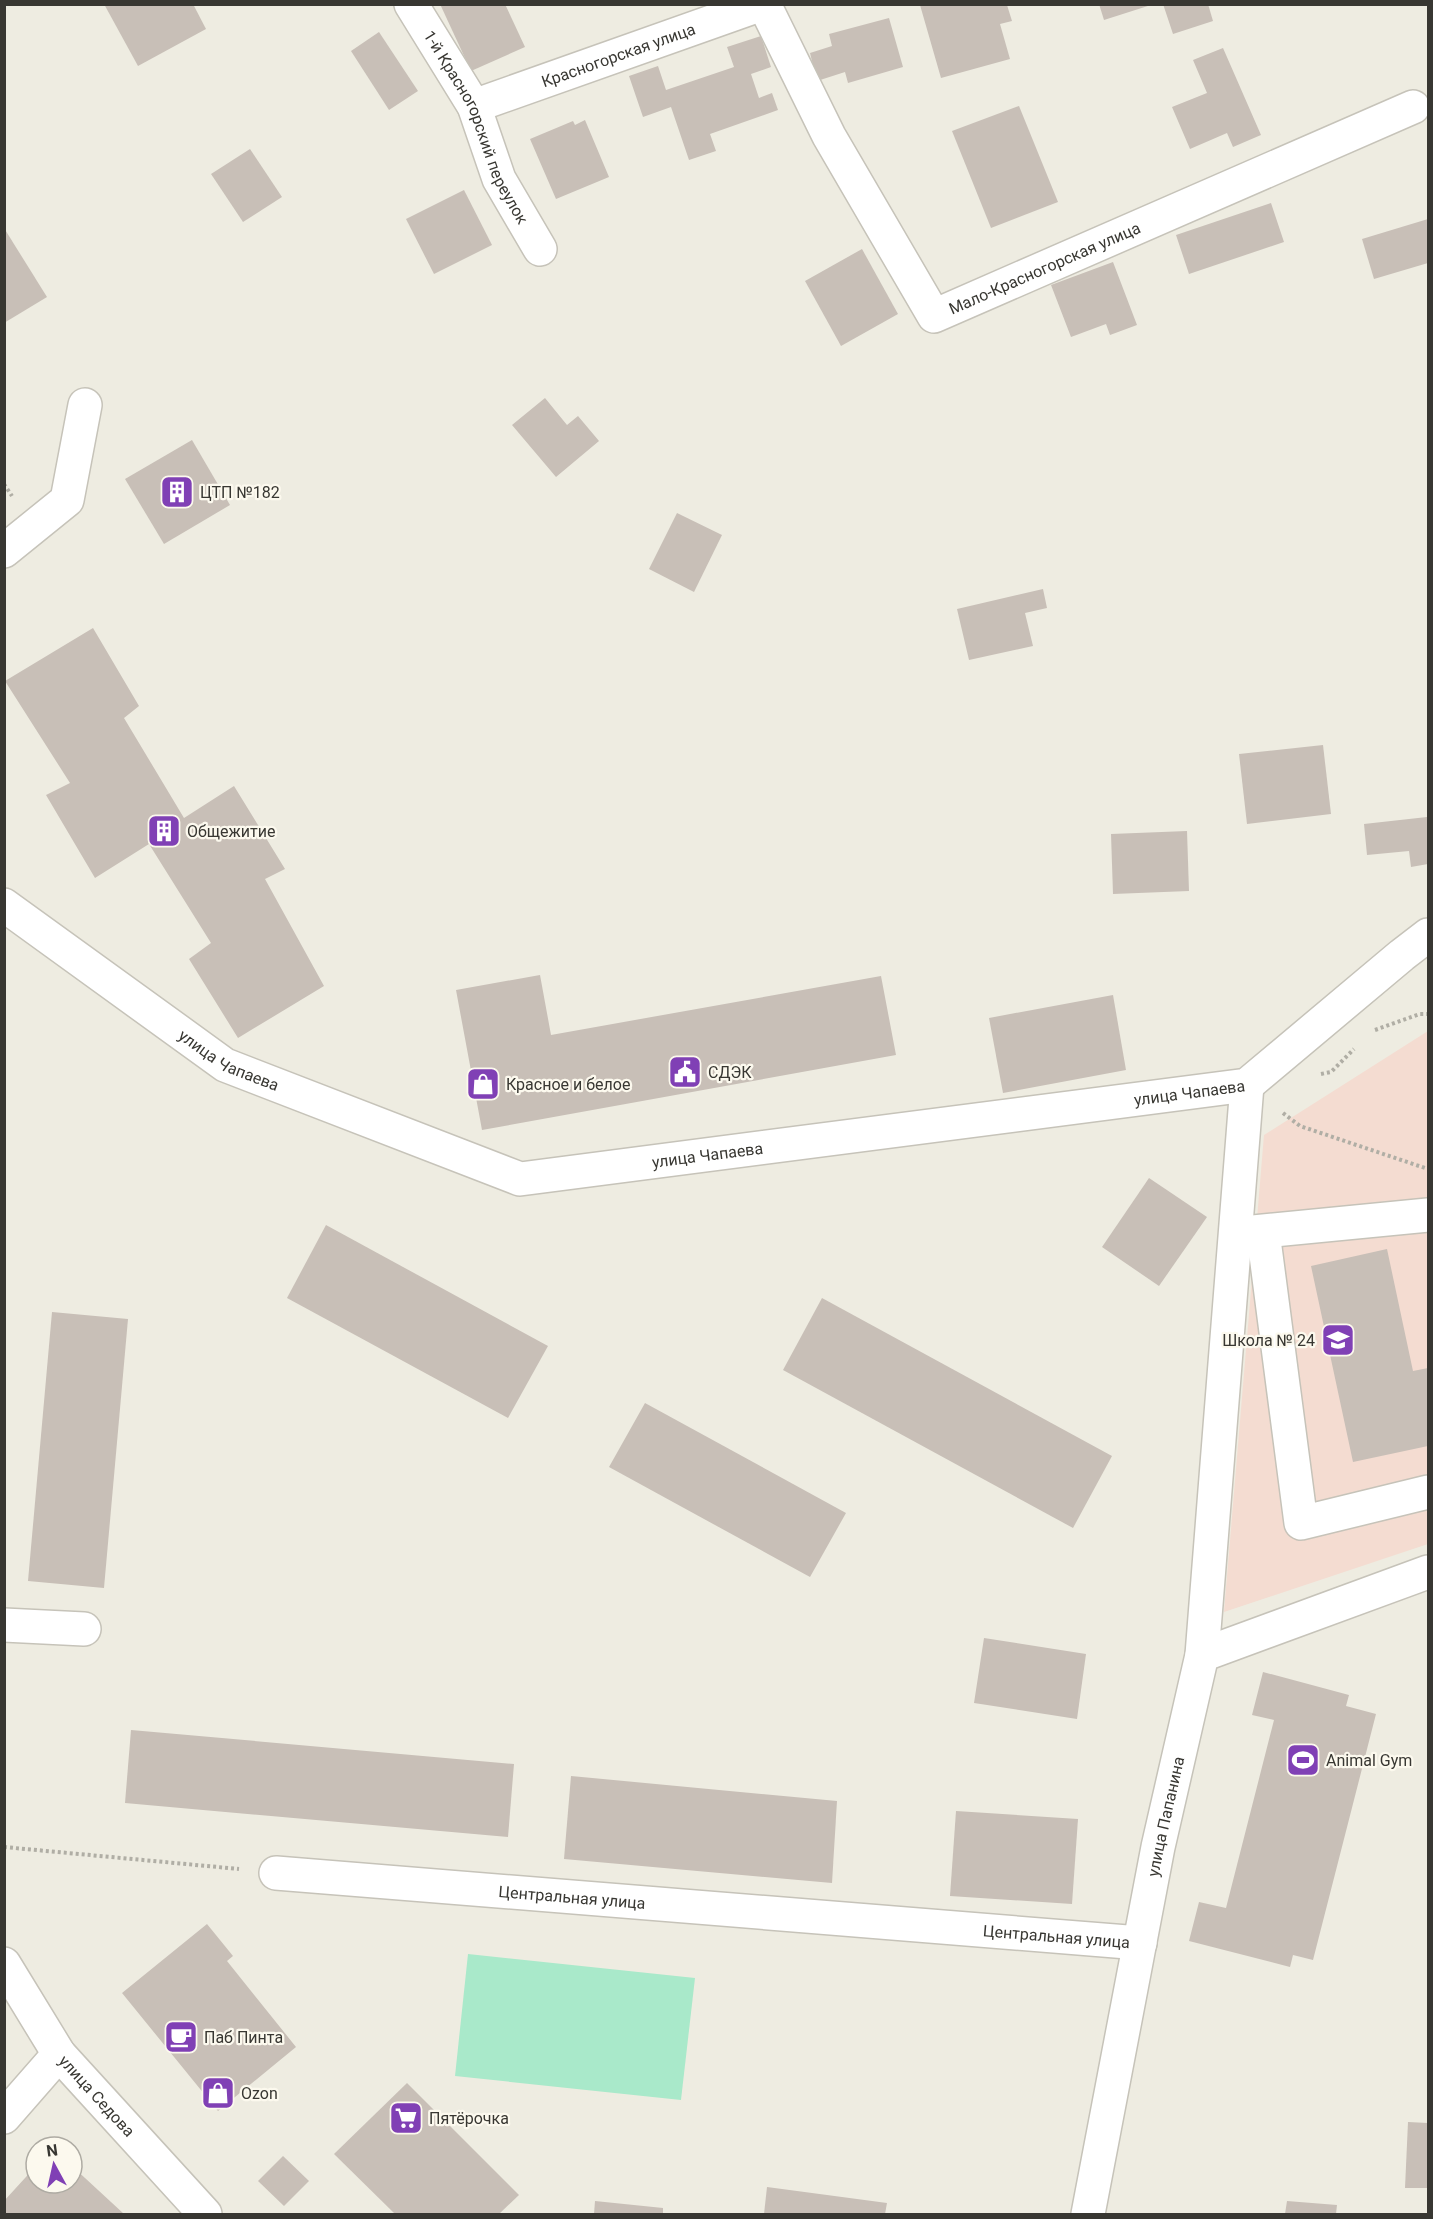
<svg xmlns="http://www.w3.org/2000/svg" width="1433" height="2219" font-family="Roboto,sans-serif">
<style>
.education{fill:#f4dcd1}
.green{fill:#a9e9ca}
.building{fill:#c8bfb7}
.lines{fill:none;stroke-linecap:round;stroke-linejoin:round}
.minor-casing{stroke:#c6c3b9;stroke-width:36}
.path{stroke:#b0aea5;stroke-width:4;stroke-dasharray:3 3;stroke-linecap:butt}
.minor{stroke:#fff;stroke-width:33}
.labels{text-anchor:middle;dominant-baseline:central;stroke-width:4.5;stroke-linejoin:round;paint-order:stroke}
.street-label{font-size:16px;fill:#383732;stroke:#fcf9ee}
.poi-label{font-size:16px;fill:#383732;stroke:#fcf9ee;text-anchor:start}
</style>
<rect width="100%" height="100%" fill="#eeece1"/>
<!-- education -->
<path class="education" d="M1428 1031V1544L1224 1612 1264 1135Z"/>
<!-- green -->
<path class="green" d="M468 1954 695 1978 681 2100 455 2076Z"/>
<!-- building -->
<g class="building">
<path d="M104 4H193L206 29 138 66Z"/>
<path d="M440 4H505L525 47 471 71Z"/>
<path d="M1099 4H1150L1151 5 1104 20Z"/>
<path d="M1163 4H1208L1213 21 1173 34Z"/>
<path d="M920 5H1007L1012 21 1000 24 1010 59 941 78Z"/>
<path d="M889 18 903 67 848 83 845 72 817 81 810 53 832 46 829 34Z"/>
<path d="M379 32 418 91 389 110 351 51Z"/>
<path d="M761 36 771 67 751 74 759 98 772 93 778 110 710 134 716 151 689 160 671 107 643 117 629 76 658 66 666 90 734 67 727 47Z"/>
<path d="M1223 48 1261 135 1233 147 1227 133 1190 149 1172 107 1207 93 1193 60Z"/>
<path d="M1019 106 1058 202 991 228 952 131Z"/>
<path d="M585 120 609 177 556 199 530 139 573 121 575 125Z"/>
<path d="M250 149 282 197 243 222 211 174Z"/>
<path d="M464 190 492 245 434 274 406 219Z"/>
<path d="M1271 203 1284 242 1189 274 1176 235Z"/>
<path d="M1428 219V263L1374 279 1362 239Z"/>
<path d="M4 228 47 297 4 323Z"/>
<path d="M862 249 898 314 841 346 805 281Z"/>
<path d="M1113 262 1137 325 1110 335 1106 324 1071 337 1051 285Z"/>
<path d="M545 398 567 425 578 416 599 441 556 477 512 425Z"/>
<path d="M192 440 230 505 164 544 125 479Z"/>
<path d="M677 513 722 535 694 592 649 569Z"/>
<path d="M1043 589 1047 608 1025 613 1033 646 969 660 957 609Z"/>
<path d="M93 628 139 706 124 718 184 818 234 786 285 869 265 879 324 986 238 1038 189 959 211 943 149 844 95 878 46 795 70 783 5 681Z"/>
<path d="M1323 745 1331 814 1247 824 1239 754Z"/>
<path d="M1427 817 1428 864 1411 867 1409 851 1367 855 1364 824Z"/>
<path d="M1187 831 1189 891 1113 894 1111 834Z"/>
<path d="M540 975 551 1035 881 976 896 1055 482 1130 456 990Z"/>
<path d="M1113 995 1126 1070 1003 1093 989 1018Z"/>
<path d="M1149 1178 1207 1217 1159 1286 1102 1247Z"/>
<path d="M326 1225 548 1346 508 1418 287 1298Z"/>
<path d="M1387 1249 1413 1371 1428 1368V1446L1353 1462 1311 1266Z"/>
<path d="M822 1298 1112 1456 1073 1528 783 1370Z"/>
<path d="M52 1312 128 1319 104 1588 28 1581Z"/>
<path d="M645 1403 846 1513 810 1577 609 1467Z"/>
<path d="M984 1638 1086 1654 1077 1719 974 1703Z"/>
<path d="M1263 1672 1349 1695 1346 1706 1376 1714 1313 1960 1293 1955 1290 1967 1189 1941 1199 1902 1226 1908 1274 1720 1252 1715Z"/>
<path d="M131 1730 514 1764 508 1837 125 1803Z"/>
<path d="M571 1776 837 1801 832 1883 564 1859Z"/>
<path d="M956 1811 1078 1819 1072 1904 950 1896Z"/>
<path d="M207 1924 233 1956 227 1961 296 2047 218 2111 122 1993Z"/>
<path d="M407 2083 519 2195 499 2214H395L334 2154Z"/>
<path d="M1408 2122 1428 2123V2188H1405Z"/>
<path d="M283 2156 309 2181 284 2206 258 2181Z"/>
<path d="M36 2166V2183H72V2166L124 2214H4V2201Z"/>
<path d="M767 2187 887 2203 885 2214H764Z"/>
<path d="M595 2201 663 2208V2214H594Z"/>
<path d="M1287 2201 1337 2205 1336 2214H1285Z"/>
</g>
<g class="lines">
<defs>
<g id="minor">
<path id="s1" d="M411 4 474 106 499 179 540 249"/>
<path id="s2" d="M764 4 829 136 934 316 1413 107"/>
<path id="s3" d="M474 106 762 4"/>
<path d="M4 551 67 500 85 405"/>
<path id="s4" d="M4 905 225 1065 520 1179 1247 1085 1402 955 1428 935"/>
<path d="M1263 1232 1301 1523 1428 1492"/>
<path d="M1243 1233 1428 1215"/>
<path d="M4 1625 84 1629"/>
<path d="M1202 1655 1247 1085"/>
<path id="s5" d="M276 1873 1140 1943"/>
<path id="s6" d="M4 1964 59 2054 205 2214"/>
<path d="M4 2117 59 2054"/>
<path id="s7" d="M1088 2214 1158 1847 1202 1655 1428 1572"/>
</g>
</defs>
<!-- minor casing -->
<use href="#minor" class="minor-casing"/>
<!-- path -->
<g class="path">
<path d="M4 484 12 496"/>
<path d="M1375 1030 1420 1014H1428"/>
<path d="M1321 1074 1331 1072 1354 1049"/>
<path d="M1283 1113 1300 1126 1428 1169"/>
<path d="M4 1847 239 1869"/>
</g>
<!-- minor -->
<use href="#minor" class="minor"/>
</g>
<!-- icons -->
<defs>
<symbol id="building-square" viewBox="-11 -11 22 22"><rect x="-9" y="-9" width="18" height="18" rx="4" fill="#8040b5" stroke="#fcf9ee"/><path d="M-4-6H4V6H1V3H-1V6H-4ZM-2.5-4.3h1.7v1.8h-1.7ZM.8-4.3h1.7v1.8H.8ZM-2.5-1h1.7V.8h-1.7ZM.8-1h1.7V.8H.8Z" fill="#fff"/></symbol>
<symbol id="civic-square" viewBox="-11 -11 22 22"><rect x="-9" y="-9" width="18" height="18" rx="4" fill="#8040b5" stroke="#fcf9ee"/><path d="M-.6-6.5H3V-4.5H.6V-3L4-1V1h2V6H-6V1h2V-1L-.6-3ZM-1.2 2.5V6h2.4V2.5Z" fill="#fff"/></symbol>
<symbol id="shop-square" viewBox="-11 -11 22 22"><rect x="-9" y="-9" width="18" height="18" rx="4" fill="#8040b5" stroke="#fcf9ee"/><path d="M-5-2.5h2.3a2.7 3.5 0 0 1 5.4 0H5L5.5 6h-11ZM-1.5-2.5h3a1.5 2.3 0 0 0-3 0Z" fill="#fff"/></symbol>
<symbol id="school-square" viewBox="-11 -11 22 22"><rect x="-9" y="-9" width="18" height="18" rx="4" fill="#8040b5" stroke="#fcf9ee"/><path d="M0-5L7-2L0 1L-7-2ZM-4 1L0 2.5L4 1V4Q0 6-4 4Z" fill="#fff"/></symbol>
<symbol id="stadium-square" viewBox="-11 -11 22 22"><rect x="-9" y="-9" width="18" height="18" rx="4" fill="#8040b5" stroke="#fcf9ee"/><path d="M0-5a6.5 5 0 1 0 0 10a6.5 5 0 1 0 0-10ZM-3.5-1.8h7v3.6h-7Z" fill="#fff"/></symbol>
<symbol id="cafe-square" viewBox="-11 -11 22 22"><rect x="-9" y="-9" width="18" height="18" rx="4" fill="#8040b5" stroke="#fcf9ee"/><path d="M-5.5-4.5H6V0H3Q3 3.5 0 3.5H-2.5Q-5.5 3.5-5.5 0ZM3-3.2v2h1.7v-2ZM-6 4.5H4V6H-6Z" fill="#fff"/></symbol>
<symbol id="supermarket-square" viewBox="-11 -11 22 22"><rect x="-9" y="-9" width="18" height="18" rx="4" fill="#8040b5" stroke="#fcf9ee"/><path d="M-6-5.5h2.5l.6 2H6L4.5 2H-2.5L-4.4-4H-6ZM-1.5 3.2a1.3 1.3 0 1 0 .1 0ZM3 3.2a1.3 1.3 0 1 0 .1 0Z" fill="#fff"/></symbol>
</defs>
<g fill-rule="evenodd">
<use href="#building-square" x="158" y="473" width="38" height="38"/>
<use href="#building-square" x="145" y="812" width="38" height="38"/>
<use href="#civic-square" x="666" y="1053" width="38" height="38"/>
<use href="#shop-square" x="464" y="1065" width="38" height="38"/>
<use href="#school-square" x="1319" y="1321" width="38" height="38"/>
<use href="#stadium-square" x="1284" y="1741" width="38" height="38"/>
<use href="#cafe-square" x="162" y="2018" width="38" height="38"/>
<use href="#shop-square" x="199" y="2074" width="38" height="38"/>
<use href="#supermarket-square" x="387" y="2099" width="38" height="38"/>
</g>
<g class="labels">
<!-- street labels -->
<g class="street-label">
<text stroke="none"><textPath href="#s3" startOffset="153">Красногорская улица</textPath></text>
<text stroke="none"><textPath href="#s1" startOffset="140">1-й Красногорский переулок</textPath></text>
<text stroke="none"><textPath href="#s2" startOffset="476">Мало-Красногорская улица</textPath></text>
<text stroke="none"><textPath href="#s4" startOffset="274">улица Чапаева</textPath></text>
<text stroke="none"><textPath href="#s4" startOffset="1264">улица Чапаева</textPath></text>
<text stroke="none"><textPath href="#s4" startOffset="778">улица Чапаева</textPath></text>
<text stroke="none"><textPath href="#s7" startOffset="405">улица Папанина</textPath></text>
<text stroke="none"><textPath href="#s5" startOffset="297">Центральная улица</textPath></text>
<text stroke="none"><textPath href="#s5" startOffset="783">Центральная улица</textPath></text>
<text stroke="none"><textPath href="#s6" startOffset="162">улица Седова</textPath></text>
</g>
<!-- poi labels -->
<g class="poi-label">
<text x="200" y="492">ЦТП №182</text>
<text x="187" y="831">Общежитие</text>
<text x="708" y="1072">СДЭК</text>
<text x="506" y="1084">Красное и белое</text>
<text x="1315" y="1340" text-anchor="end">Школа № 24</text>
<text x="1326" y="1760">Animal Gym</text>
<text x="204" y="2037">Паб Пинта</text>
<text x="241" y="2093">Ozon</text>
<text x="429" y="2118">Пятёрочка</text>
</g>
</g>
<!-- border -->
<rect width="1433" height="2219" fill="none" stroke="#383732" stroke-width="12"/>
<!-- north arrow -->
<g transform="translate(54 2165) rotate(352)"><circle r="28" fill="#fcf9ee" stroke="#aeaba3" stroke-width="1.5"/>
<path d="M0-4.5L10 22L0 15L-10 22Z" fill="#8040b5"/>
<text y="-9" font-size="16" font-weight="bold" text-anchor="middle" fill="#383732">N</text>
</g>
</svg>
